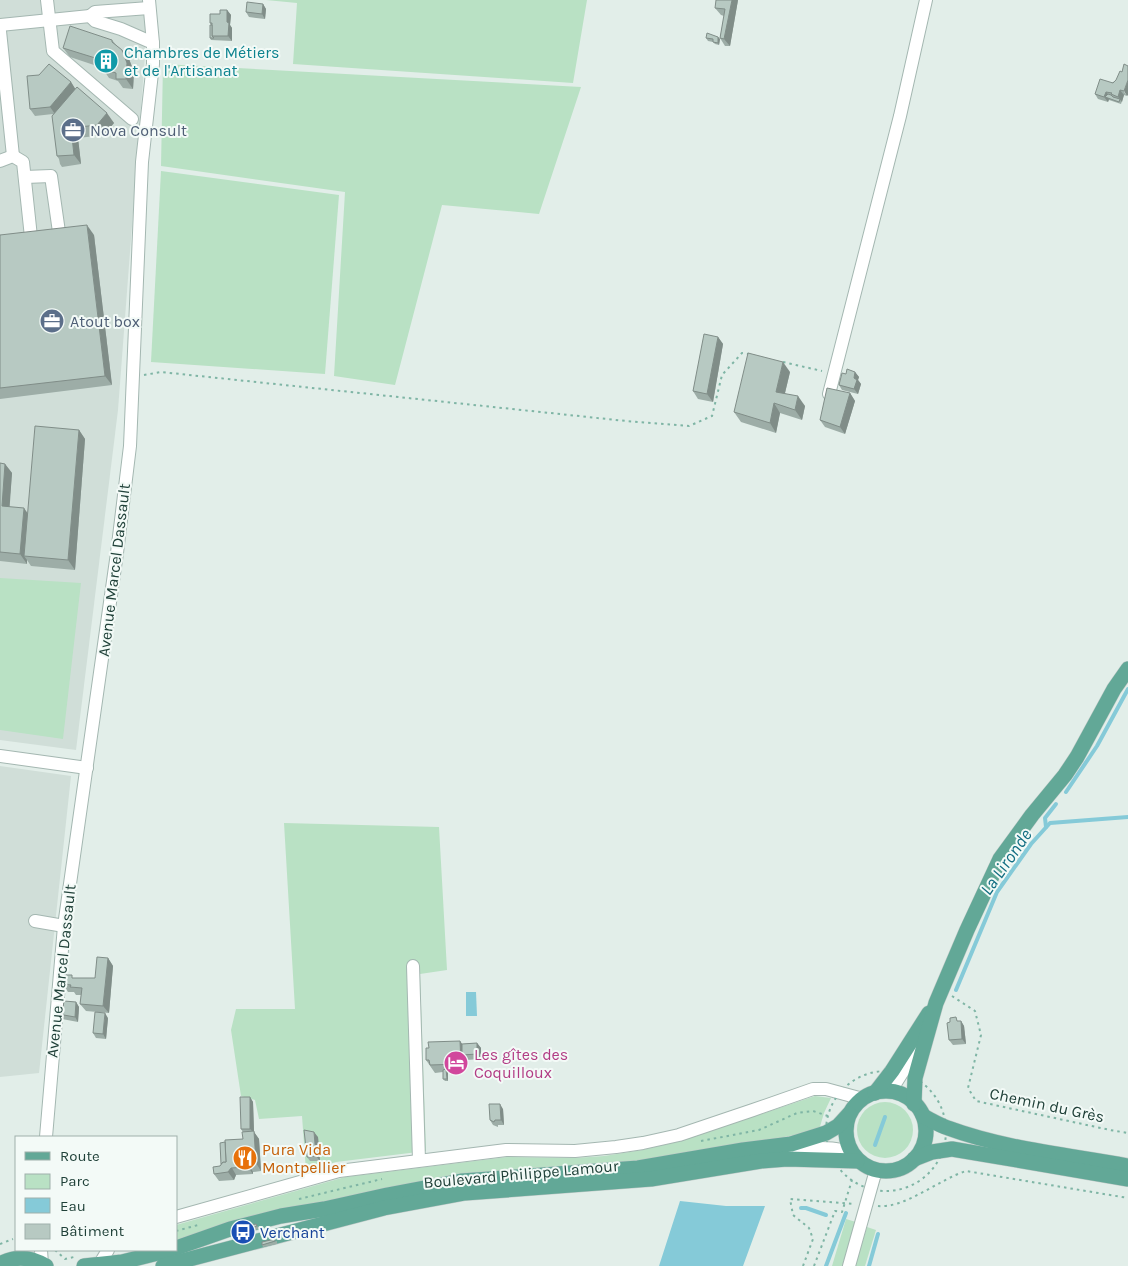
<svg xmlns="http://www.w3.org/2000/svg" width="1128" height="1266" font-family="Karla,sans-serif">
<style>
.built{fill:#d0ded8}
.green{fill:#b9e1c4}
.water{fill:#85cad8}
.lines{fill:none;stroke-linecap:round;stroke-linejoin:round}
.stream{stroke:#85cad8;stroke-width:4}
.minor-casing{stroke:#a4b7b1;stroke-width:14}
.major-casing{stroke:#c1cac8;stroke-width:16}
.path{stroke:#7fb5a5;stroke-width:2;stroke-dasharray:2.5 4;stroke-linecap:butt}
.minor{stroke:#fff;stroke-width:12}
.major{stroke:#62a897;stroke-width:15}
.wall{fill:#9dada7}
.shaded-wall{fill:#808d88}
.building{fill:#b7c9c2;stroke:#808d88}
.labels{text-anchor:middle;dominant-baseline:central;stroke-width:4;stroke-linejoin:round;paint-order:stroke}
.culture-label{font-size:16px;fill:#0d838f;stroke:#f3faf7;text-anchor:start}
.service-label{font-size:16px;fill:#4e5e75;stroke:#f3faf7;text-anchor:start}
.street-label{font-size:16px;fill:#204139;stroke:#f3faf7}
.hotel-label{font-size:16px;fill:#b23c85;stroke:#f3faf7;text-anchor:start}
.food-label{font-size:16px;fill:#c56008;stroke:#f3faf7;text-anchor:start}
.transit-label{font-size:16px;fill:#164399;stroke:#f3faf7;text-anchor:start}
.water-label{font-size:18px;font-style:italic;fill:#146f83;stroke:#f3faf7}
</style>
<rect width="100%" height="100%" fill="#e2eee9"/>
<!-- built -->
<g class="built">
<path d="M0 0H145V55L118 410 76 750 0 740Z"/>
<path d="M0 766 71 776 39 1073 0 1077Z"/>
</g>
<!-- green -->
<g class="green">
<path d="M266 0H587L573 83 293 64 297 3Z"/>
<path d="M163 64 581 87 539 214 442 205 395 385 334 376 345 192 161 166Z"/>
<path d="M161 171 339 195 325 374 151 362Z"/>
<path d="M0 578 81 583 63 739 0 730Z"/>
<path d="M284 823 439 827 447 970 420 974 426 1151 336 1162 306 1171 302 1116 259 1119 255 1100 241 1096 231 1030 236 1009H295Z"/>
<path d="M815 1096 831 1098 824 1113 819 1130 709 1152 606 1166 176 1242V1225L345 1177 507 1157 575 1158 604 1156 642 1150 680 1141Z"/>
<circle cx="885" cy="1130" r="28"/>
<path d="M846 1219 856 1222 842 1266H832Z"/>
<path d="M867 1227 876 1230 865 1266H855Z"/>
</g>
<!-- water -->
<g class="water">
<path d="M466 992H476L477 1016H466Z"/>
<path d="M680 1201 726 1206H765L743 1266H659Z"/>
</g>
<g class="lines">
<!-- stream -->
<g class="stream">
<path d="M1066 792 1097 746 1128 689"/>
<path d="M1046 827 1045 818 1056 804"/>
<path d="M956 990 997 892 1031 844 1050 823 1128 817"/>
<path d="M875 1145 885 1117"/>
<path d="M801 1208H806L826 1215"/>
<path d="M826 1266 846 1213"/>
<path d="M869 1266 878 1234"/>
</g>
<defs>
<g id="minor">
<path d="M47 0 53 51 132 119"/>
<path d="M90 16 95 21 121 29 153 43"/>
<path d="M90 16 95 12 149 8"/>
<path d="M0 25 90 16"/>
<path d="M0 31 13 156"/>
<path d="M0 161 13 156 23 162 31 237"/>
<path d="M25 177 51 176 59 232"/>
<path d="M829 394 900 116 926 0"/>
<path d="M0 756 87 768"/>
<path d="M35 921 64 926"/>
<path d="M413 966 419 1160"/>
<path d="M890 1092 909 1062 922 1035"/>
<path d="M46 1137 64 926 117 553 130 446 142 162 153 64V43L149 0"/>
<path d="M781 1151C797 1149 825 1146 841 1150 847 1152 852 1157 857 1161"/>
<path d="M176 1217 339 1171 506 1150 575 1151 616 1147 643 1143 679 1135 753 1110 813 1089H826L863 1099"/>
<path d="M41 1250 42 1264"/>
<path d="M99 1265 108 1250"/>
<path d="M849 1266 876 1170"/>
</g>
<g id="major">
<circle cx="886" cy="1131" r="40"/>
<path d="M875 1093 892 1071 929 1013"/>
<path d="M914 1104 915 1078 936 1003 967 930 1000 859 1032 815 1065 775 1077 757 1114 689 1128 669"/>
<path d="M923 1116C931 1120 939 1125 948 1128 1005 1149 1068 1155 1128 1166"/>
<path d="M914 1159 932 1152 952 1149 1128 1179"/>
<path d="M176 1248 230 1229 281 1216 324 1209 387 1195 461 1181 638 1168 743 1150 791 1144 826 1133 838 1126 849 1114"/>
<path d="M0 1264C16 1255 31 1257 46 1266"/>
<path d="M84 1266 122 1262 170 1250"/>
<path d="M163 1266 384 1208 465 1193 651 1179 761 1161 787 1159 857 1161"/>
</g>
</defs>
<!-- minor casing -->
<use href="#minor" class="minor-casing"/>
<!-- major casing -->
<use href="#major" class="major-casing"/>
<!-- path -->
<g class="path">
<path d="M783 362 822 371"/>
<path d="M144 375 161 372 626 421 689 426 712 416 722 375 742 353 749 354"/>
<path d="M952 996 975 1011 981 1035 968 1088 976 1101 1110 1130 1128 1133"/>
<circle cx="886" cy="1131" r="60"/>
<path d="M701 1141 759 1130 797 1113 813 1111 828 1116"/>
<path d="M299 1199 382 1179"/>
<path d="M878 1206C904 1209 940 1179 966 1171L1128 1198"/>
<path d="M176 1231 198 1225"/>
<path d="M0 1244 13 1239"/>
<path d="M55 1250 65 1259 74 1257"/>
<path d="M803 1266 813 1239 809 1228 793 1215 790 1199 854 1204"/>
<path d="M814 1266 835 1211 842 1212 852 1180"/>
</g>
<!-- minor -->
<use href="#minor" class="minor"/>
<!-- major -->
<use href="#major" class="major"/>
</g>
<!-- wall -->
<g class="wall">
<path d="M738 0 730 46H725L720 38 724 16 721 15 715 8Z"/>
<path d="M263 4 266 9 265 19 249 17 246 12Z"/>
<path d="M227 10 231 15 230 25 232 28V41L211 40 210 38 211 25 210 23 220 14Z"/>
<path d="M718 37 720 39 719 45 715 44 713 42 708 41 706 38Z"/>
<path d="M112 40 117 46 122 50 129 59 134 72 133 89 123 88 118 81 109 78 103 69V68L70 57 63 48Z"/>
<path d="M1116 80 1127 96 1124 95 1121 104 1109 100 1108 102 1098 99 1095 94Z"/>
<path d="M71 82 75 89 114 123 104 135 78 138 81 164 62 167 60 164 59 159 57 156 53 114 35 116 30 109Z"/>
<path d="M0 235H94L112 385 0 399Z"/>
<path d="M718 337 723 344 713 402 698 399 693 391Z"/>
<path d="M790 372 785 393 805 406 802 420 780 413 776 433 741 422 734 412Z"/>
<path d="M855 372 859 377 858 380 861 384 858 394 842 390 839 385 846 374Z"/>
<path d="M850 393 855 401 845 434 825 427 820 420Z"/>
<path d="M79 430 85 439 75 570 31 566 27 560V564L0 561V463L5 464 12 473 9 507 28 514Z"/>
<path d="M108 958 113 966 109 1013 86 1011 80 1004 81 995H76L74 992H68L63 984 73 978H95Z"/>
<path d="M76 1002 79 1007 78 1022 62 1019 58 1014 63 1008Z"/>
<path d="M108 1018 106 1039 96 1038 93 1033Z"/>
<path d="M959 1021H961L964 1026 966 1044 953 1045 949 1040Z"/>
<path d="M460 1041 462 1044 477 1043 481 1048V1059L466 1060V1071L448 1072V1081H445L443 1079V1072L435 1073 426 1060 429 1048Z"/>
<path d="M250 1097 253 1102 254 1132 259 1139 261 1171 253 1172V1174L236 1175 234 1180 219 1181 214 1174 221 1164 225 1142 243 1139V1132L241 1129Z"/>
<path d="M503 1109 504 1125H498V1127L493 1125 490 1120Z"/>
<path d="M318 1137 320 1161H310L307 1157Z"/>
<path d="M256 1224 259 1229 245 1232 244 1230Z"/>
<path d="M277 1241V1244L263 1247 262 1245Z"/>
</g>
<!-- shaded-wall -->
<g class="shaded-wall">
<path d="M732 0H738L730 46 724 39Z"/>
<path d="M263 4 266 9 265 19 262 14Z"/>
<path d="M227 10 231 15 230 25 232 28V41L228 36 227 22Z"/>
<path d="M718 37 720 39 719 45 718 43Z"/>
<path d="M122 50 129 59 134 72 133 89 126 79Z"/>
<path d="M1128 80V95L1127 96 1124 91Z"/>
<path d="M71 82 76 90 55 114 50 107Z"/>
<path d="M1120 90 1124 95 1122 102 1118 97Z"/>
<path d="M1106 92 1110 96 1108 102 1104 97Z"/>
<path d="M107 113 114 123 104 135 97 125Z"/>
<path d="M71 128 78 138 81 164 74 155Z"/>
<path d="M87 225 94 235 112 385 105 376Z"/>
<path d="M718 337 723 344 713 402 707 394Z"/>
<path d="M783 362 790 372 783 401 776 392Z"/>
<path d="M855 372 859 377 858 380 861 384 858 394 854 389V378Z"/>
<path d="M850 393 855 401 845 434 840 427Z"/>
<path d="M798 396 805 406 802 420 795 410Z"/>
<path d="M774 403 780 413 776 433 770 423Z"/>
<path d="M79 430 85 439 75 570 68 560Z"/>
<path d="M5 464 12 473 9 516 2 506Z"/>
<path d="M24 508 31 518 24 556 27 560V564L20 554Z"/>
<path d="M108 958 113 966 109 1013 103 1006Z"/>
<path d="M76 1002 79 1007 78 1022 75 1017Z"/>
<path d="M105 1013 108 1018 106 1039 103 1034Z"/>
<path d="M961 1021 964 1026 966 1044 962 1039Z"/>
<path d="M460 1041 465 1048 462 1055 466 1060V1071L461 1064Z"/>
<path d="M477 1043 481 1048V1059L477 1054Z"/>
<path d="M446 1069 448 1072V1081L447 1079Z"/>
<path d="M250 1097 253 1102 254 1132 259 1139 261 1171 256 1163 254 1133 250 1129Z"/>
<path d="M500 1104 503 1109 504 1125 501 1120Z"/>
<path d="M314 1132 318 1137 320 1161 316 1156Z"/>
<path d="M230 1147 232 1168 236 1175 234 1180 228 1172Z"/>
<path d="M248 1164 253 1172V1174L248 1167Z"/>
</g>
<!-- building -->
<g class="building">
<path d="M716 0H732L724 39 720 38 725 9 715 8Z"/>
<path d="M247 2 263 4 262 14 246 12Z"/>
<path d="M220 10H227V22L229 23 228 36H212V23H210V14H220Z"/>
<path d="M210 25H212V36L214 38H210Z"/>
<path d="M70 26 112 40V42L122 50 127 63 126 79H116V73L103 69 105 61 63 48Z"/>
<path d="M707 33 718 37V43L713 42V39L706 38Z"/>
<path d="M49 64 71 82 50 107 30 109 27 76 39 75Z"/>
<path d="M1124 64 1128 66V80L1124 91 1120 90 1118 97 1111 94 1112 93 1106 92 1104 97 1095 94 1100 79 1113 83 1116 80 1120 71 1122 72Z"/>
<path d="M77 87 107 113 97 125 71 128 74 155 57 156 52 116Z"/>
<path d="M1108 94 1111 95 1113 97 1120 99 1119 102 1105 97Z"/>
<path d="M87 225 105 376 0 388V235Z"/>
<path d="M704 334 718 337 707 394 693 391Z"/>
<path d="M748 353 783 362 776 392 798 396 795 410 774 403 770 423 734 412Z"/>
<path d="M847 369 855 372 854 378 857 380 854 389 839 385 842 373 846 374Z"/>
<path d="M827 388 850 393 840 427 820 420Z"/>
<path d="M35 426 79 430 68 560 24 556Z"/>
<path d="M0 463 5 464 2 506 24 508 20 554 0 552Z"/>
<path d="M97 957 108 958 103 1006 80 1004 82 988 70 987 71 985 63 984 64 975H72V978H95Z"/>
<path d="M64 1001 76 1002 75 1017 58 1014 59 1008H63Z"/>
<path d="M95 1012 105 1013 103 1034 93 1033Z"/>
<path d="M956 1017 957 1021H961L962 1039 949 1040 947 1023 950 1022V1018Z"/>
<path d="M460 1041 461 1064 430 1065 429 1060H426V1048H429L428 1042Z"/>
<path d="M477 1043V1054L462 1055V1044Z"/>
<path d="M446 1069 447 1079H443V1070Z"/>
<path d="M240 1097H250V1129H241Z"/>
<path d="M489 1104H500L501 1120H495L494 1122 490 1120Z"/>
<path d="M304 1130 314 1132 316 1156 307 1157Z"/>
<path d="M254 1131 256 1163 248 1164V1167L231 1168 228 1172 214 1174 213 1167 220 1166 223 1162H226L225 1140 243 1139 242 1132Z"/>
<path d="M225 1142 226 1162H223L221 1164 220 1143Z"/>
<path d="M256 1224 257 1226 244 1230 243 1227Z"/>
<path d="M275 1239V1241L262 1245V1242Z"/>
</g>
<!-- icons -->
<defs>
<symbol id="building-disc" viewBox="-11 -11 22 22"><circle r="9.5" fill="#0f9aa8" stroke="#f3faf7"/><path d="M-4-6H4V6H1V3H-1V6H-4ZM-2.5-4.3h1.7v1.8h-1.7ZM.8-4.3h1.7v1.8H.8ZM-2.5-1h1.7V.8h-1.7ZM.8-1h1.7V.8H.8Z" fill="#fff"/></symbol>
<symbol id="office-disc" viewBox="-11 -11 22 22"><circle r="9.5" fill="#5c6f8a" stroke="#f3faf7"/><path d="M-6-3h4V-5.5h4V-3h4V5H-6ZM-1-4.5V-3h2v-1.5ZM-6 0V1H6V0Z" fill="#fff"/></symbol>
<symbol id="hotel-disc" viewBox="-11 -11 22 22"><circle r="9.5" fill="#d1479c" stroke="#f3faf7"/><path d="M-6-4.5h1.5V1H6V5H4.5V3h-9V5H-6ZM-4 0a1.8 1.8 0 1 1 3.6 0ZM.5 0V-2.5h3Q6-2.5 6 0Z" fill="#fff"/></symbol>
<symbol id="restaurant-disc" viewBox="-11 -11 22 22"><circle r="9.5" fill="#e8710a" stroke="#f3faf7"/><path d="M-5-6h1v4h1v-4h1v4h1v-4h1v5L-1.5 .5V6h-2V.5L-5-1ZM5-6V6H3V1.5H1.5Q1.5-4 5-6Z" fill="#fff"/></symbol>
<symbol id="bus-disc" viewBox="-11 -11 22 22"><circle r="9.5" fill="#1a4fb4" stroke="#f3faf7"/><path d="M-5-6H5V4H4V6H2V4H-2V6H-4V4H-5ZM-3.5-4V0h7V-4ZM-3.5 1.2v1.5H-2V1.2ZM2 1.2v1.5H3.5V1.2Z" fill="#fff"/></symbol>
</defs>
<g fill-rule="evenodd">
<use href="#building-disc" x="92" y="47" width="28" height="28"/>
<use href="#office-disc" x="59" y="116" width="28" height="28"/>
<use href="#office-disc" x="38" y="307" width="28" height="28"/>
<use href="#hotel-disc" x="442" y="1049" width="28" height="28"/>
<use href="#restaurant-disc" x="231" y="1144" width="28" height="28"/>
<use href="#bus-disc" x="229" y="1218" width="28" height="28"/>
</g>
<g class="labels">
<!-- culture labels -->
<g class="culture-label">
<text x="124" y="52">Chambres de Métiers<tspan x="124" dy="18">et de l'Artisanat</tspan></text>
</g>
<!-- service labels -->
<g class="service-label">
<text x="90" y="130">Nova Consult</text>
<text x="70" y="321">Atout box</text>
</g>
<!-- street labels -->
<g class="street-label">
<text transform="translate(114 570) rotate(-83)">Avenue Marcel Dassault</text>
<text transform="translate(61 971) rotate(-84)">Avenue Marcel Dassault</text>
<text transform="translate(1047 1105) rotate(12)">Chemin du Grès</text>
<text transform="translate(521 1174) rotate(-5)">Boulevard Philippe Lamour</text>
</g>
<!-- hotel labels -->
<g class="hotel-label">
<text x="474" y="1054">Les gîtes des<tspan x="474" dy="18">Coquilloux</tspan></text>
</g>
<!-- food labels -->
<g class="food-label">
<text x="262" y="1149">Pura Vida<tspan x="262" dy="18">Montpellier</tspan></text>
</g>
<!-- transit labels -->
<g class="transit-label">
<text x="260" y="1232">Verchant</text>
</g>
<!-- water labels -->
<g class="water-label">
<text transform="translate(1006 862) rotate(-55)">La Lironde</text>
</g>
</g>
<!-- legend -->
<rect x="15" y="1136" width="162" height="115" fill="#f3faf7" stroke="#9fb0ab"/>
<rect x="25" y="1152" width="25" height="8" fill="#62a897" stroke="#9fb0ab"/>
<text x="60" y="1161" font-size="15" fill="#204139">Route</text>
<rect x="25" y="1174" width="25" height="15" fill="#b9e1c4" stroke="#9fb0ab"/>
<text x="60" y="1186" font-size="15" fill="#204139">Parc</text>
<rect x="25" y="1198" width="25" height="15" fill="#85cad8" stroke="#9fb0ab"/>
<text x="60" y="1211" font-size="15" fill="#204139">Eau</text>
<rect x="25" y="1224" width="25" height="15" fill="#b7c9c2" stroke="#9fb0ab"/>
<text x="60" y="1236" font-size="15" fill="#204139">Bâtiment</text>
</svg>
